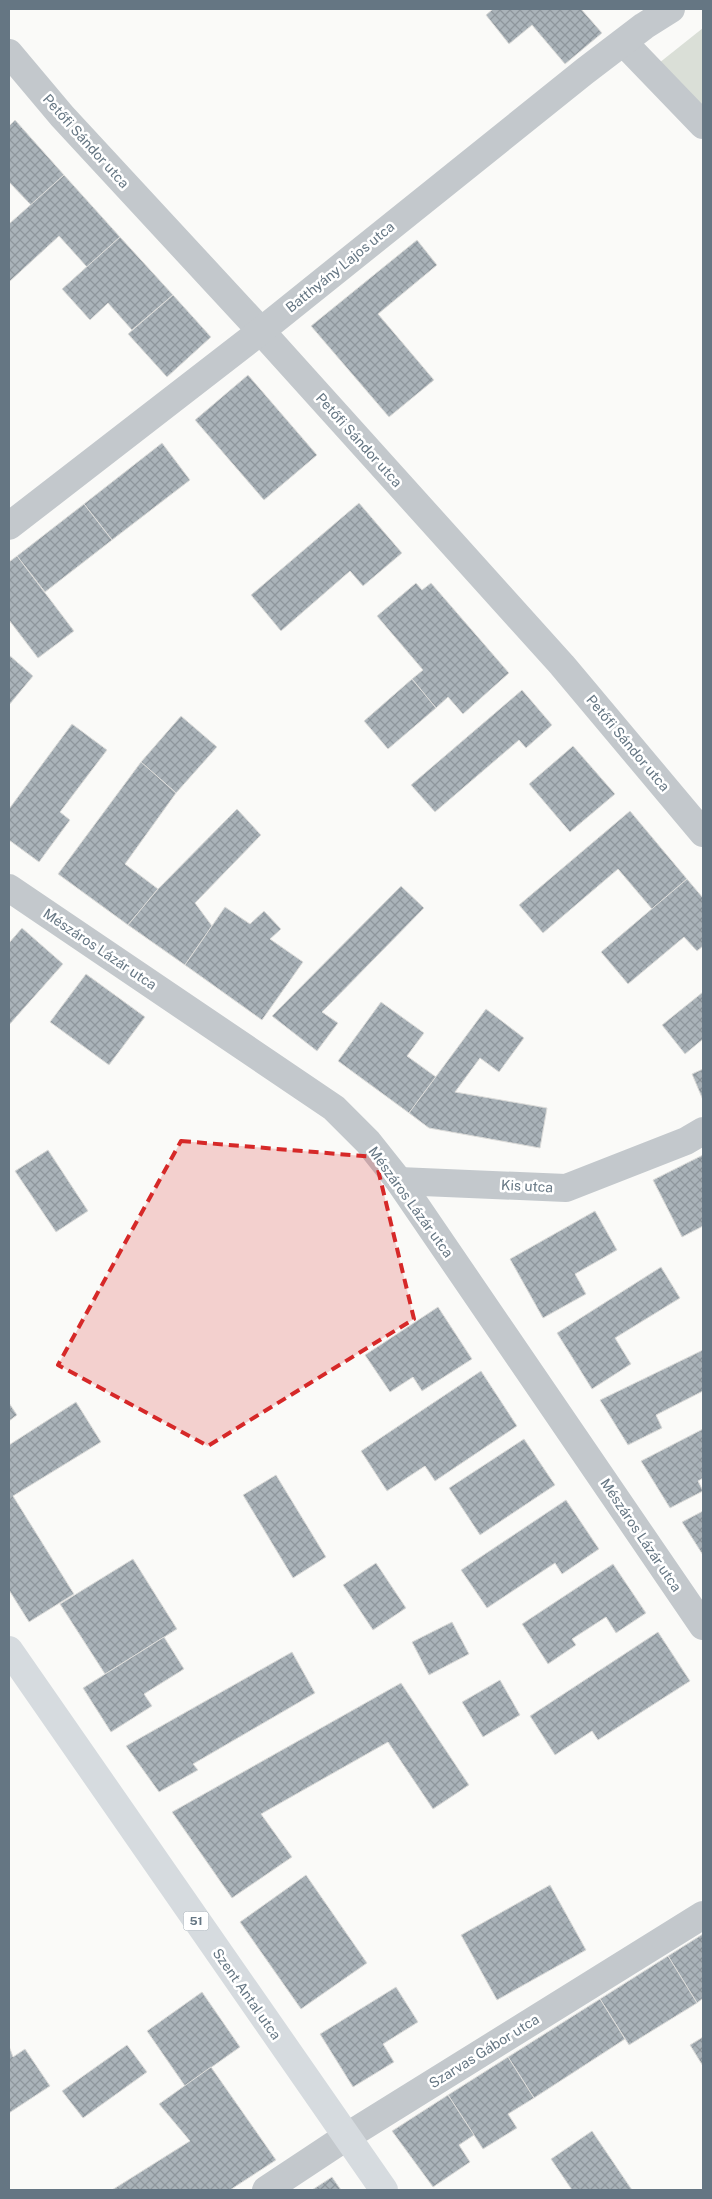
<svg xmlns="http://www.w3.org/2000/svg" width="712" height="2199" font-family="'Public Sans',sans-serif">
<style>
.park{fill:#dadfd7}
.building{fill:url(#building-cross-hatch);stroke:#dcdcda}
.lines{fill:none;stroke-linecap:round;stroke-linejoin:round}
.minor{stroke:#c3c8cc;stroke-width:28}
.major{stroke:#d6dbdf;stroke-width:28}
.marked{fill:#d62828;fill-opacity:0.2;stroke:#d62828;stroke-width:4;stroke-dasharray:10 6;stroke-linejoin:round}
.labels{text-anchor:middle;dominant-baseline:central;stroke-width:5;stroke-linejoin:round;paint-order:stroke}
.shield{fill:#fff;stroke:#939fa8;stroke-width:1}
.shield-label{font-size:12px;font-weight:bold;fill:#657683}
.street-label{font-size:14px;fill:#657683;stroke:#fff}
</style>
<defs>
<pattern id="building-cross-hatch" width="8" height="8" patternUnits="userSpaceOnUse" patternTransform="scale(1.25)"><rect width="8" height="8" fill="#aab3b9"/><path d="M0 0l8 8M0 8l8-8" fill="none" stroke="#8e969c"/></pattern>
</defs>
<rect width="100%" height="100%" fill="#fafaf8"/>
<!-- park -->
<path class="park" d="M703 28V122L654 67Z"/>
<!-- building -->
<g class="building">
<path d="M493 9H581L602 33 565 64 532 25 509 44 486 15Z"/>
<path d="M15 120 64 175 31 205 9 182V126Z"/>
<path d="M64 175 120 237 87 267 59 236 9 282V224Z"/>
<path d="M120 237 173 295 132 330 108 303 90 320 62 289Z"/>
<path d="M417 240 437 265 378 314 434 380 389 417 311 326Z"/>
<path d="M173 295 211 337 167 377 128 334Z"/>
<path d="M248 375 317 455 264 500 195 420Z"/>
<path d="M162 443 190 480 112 540 84 504Z"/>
<path d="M359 503 402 553 363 586 350 571 281 631 251 595Z"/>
<path d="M84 504 112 540 45 592 17 556Z"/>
<path d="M17 556 74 631 38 658 9 620V562Z"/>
<path d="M416 583 422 590 431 583 509 673 463 714 448 697 436 708 412 679 423 670 377 616Z"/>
<path d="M9 655 33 676 9 705Z"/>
<path d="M412 679 436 708 388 749 364 721Z"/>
<path d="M522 690 552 725 526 748 519 740 435 812 411 785Z"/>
<path d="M181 716 217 747 176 793 141 762Z"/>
<path d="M72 724 107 750 60 812 70 820 39 862 9 840V809Z"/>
<path d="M573 746 615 794 570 832 529 784Z"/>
<path d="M141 762 176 793 125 864 158 889 128 925 58 874Z"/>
<path d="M237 809 261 835 195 903 212 926 185 965 128 925 158 889Z"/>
<path d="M630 811 687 879 652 909 618 869 543 933 519 905Z"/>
<path d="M687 879 703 898V946L697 951 684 937 628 984 601 952Z"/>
<path d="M401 886 424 908 322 1012 338 1023 317 1051 272 1016Z"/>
<path d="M225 907 250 924 264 911 281 929 270 939 303 962 262 1020 185 965Z"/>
<path d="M22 928 63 964 9 1025V943Z"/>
<path d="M86 974 145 1017 109 1065 50 1022Z"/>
<path d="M703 992V1039L685 1054 662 1025Z"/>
<path d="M381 1002 424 1033 407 1056 436 1077 409 1113 338 1061Z"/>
<path d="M486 1009 524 1038 499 1072 480 1058 455 1092 547 1108 540 1148 429 1128 409 1113Z"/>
<path d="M703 1069V1100L692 1074Z"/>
<path d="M48 1150 88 1211 56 1232 15 1171Z"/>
<path d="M703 1155V1226L682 1237 653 1180Z"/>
<path d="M595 1211 617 1250 575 1274 586 1294 543 1318 510 1259Z"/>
<path d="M661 1267 680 1298 615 1338 631 1364 592 1389 557 1333Z"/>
<path d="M438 1307 472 1359 422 1391 413 1377 390 1392 365 1355Z"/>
<path d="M703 1350V1391L656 1415 662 1428 628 1445 600 1400Z"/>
<path d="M481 1371 517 1426 435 1481 425 1466 387 1491 361 1451Z"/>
<path d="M76 1402 101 1442 13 1496 74 1594 29 1622 9 1590V1445Z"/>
<path d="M9 1403 17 1415 9 1421Z"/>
<path d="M703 1429V1478L698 1481 703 1491 670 1508 641 1461Z"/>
<path d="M524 1439 555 1485 480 1535 449 1488Z"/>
<path d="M276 1475 326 1557 293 1578 243 1495Z"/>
<path d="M566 1500 599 1549 562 1574 555 1563 487 1608 461 1570Z"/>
<path d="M703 1511V1555L682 1522Z"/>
<path d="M133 1559 177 1629 105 1674 60 1604Z"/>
<path d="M376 1563 406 1608 373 1630 343 1585Z"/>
<path d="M613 1564 646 1613 616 1633 606 1617 572 1639 576 1645 548 1664 522 1624Z"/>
<path d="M452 1622 469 1654 429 1675 412 1642Z"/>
<path d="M658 1632 690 1681 598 1740 592 1731 555 1755 530 1716Z"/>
<path d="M164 1637 184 1669 144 1694 152 1706 111 1732 83 1688Z"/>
<path d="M292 1652 315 1693 193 1764 198 1770 159 1792 126 1746Z"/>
<path d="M500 1680 520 1715 483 1737 462 1702Z"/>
<path d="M401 1683 469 1785 433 1809 388 1742 261 1814 292 1857 232 1898 172 1812Z"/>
<path d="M306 1875 367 1963 301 2009 240 1922Z"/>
<path d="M550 1885 586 1950 497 2000 461 1935Z"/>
<path d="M703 1934V1998L697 2003 668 1956Z"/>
<path d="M668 1956 697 2003 629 2045 600 1999Z"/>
<path d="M396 1987 418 2022 383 2044 394 2062 353 2087 320 2034Z"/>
<path d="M202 1992 240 2047 185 2086 147 2031Z"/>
<path d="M600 1999 625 2039 534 2098 508 2057Z"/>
<path d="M703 2037V2066L690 2045Z"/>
<path d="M127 2045 147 2072 83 2118 62 2091Z"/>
<path d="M9 2046 13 2057 25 2049 50 2086 9 2113Z"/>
<path d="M508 2057 534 2098 508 2114 517 2128 483 2149 448 2095Z"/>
<path d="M211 2067 276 2160 230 2190H112L190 2141 159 2104Z"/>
<path d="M448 2095 474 2135 459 2145 470 2162 433 2187 392 2131Z"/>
<path d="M592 2131 632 2190H572L551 2159Z"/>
<path d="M332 2177 341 2190H312Z"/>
</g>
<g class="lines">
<!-- minor -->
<g class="minor">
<path d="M624 43 703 125"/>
<path d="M9 53 62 116 261 331 562 665 703 833"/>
<path d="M9 526 261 331 585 71 644 26 671 9"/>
<path d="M9 888 334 1108 368 1142 399 1181 703 1626"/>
<path d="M399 1181 566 1188 686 1141 703 1131"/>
<path d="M266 2190 346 2137 703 1915"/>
</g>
<!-- major -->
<path class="major" d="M9 1650 384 2190"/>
</g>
<!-- marked area -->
<path class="marked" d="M181 1141 375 1157 414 1319 208 1446 58 1365Z"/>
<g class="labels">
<!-- shield labels -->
<rect class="shield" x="183.5" y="1911.5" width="25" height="19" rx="4"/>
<g class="shield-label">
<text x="196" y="1921">51</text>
</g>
<!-- street labels -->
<g class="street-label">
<text transform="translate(86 141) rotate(48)">Petőfi Sándor utca</text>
<text transform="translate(340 267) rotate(-39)">Batthyány Lajos utca</text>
<text transform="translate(359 440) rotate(48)">Petőfi Sándor utca</text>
<text transform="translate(628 743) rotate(50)">Petőfi Sándor utca</text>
<text transform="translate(100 949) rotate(34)">Mészáros Lázár utca</text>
<text transform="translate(527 1186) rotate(3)">Kis utca</text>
<text transform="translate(411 1202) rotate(54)">Mészáros Lázár utca</text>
<text transform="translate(641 1535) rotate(56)">Mészáros Lázár utca</text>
<text transform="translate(247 1994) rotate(55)">Szent Antal utca</text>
<text transform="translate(484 2051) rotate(-32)">Szarvas Gábor utca</text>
</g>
</g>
<!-- border -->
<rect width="712" height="2199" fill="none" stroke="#657683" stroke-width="20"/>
</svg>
